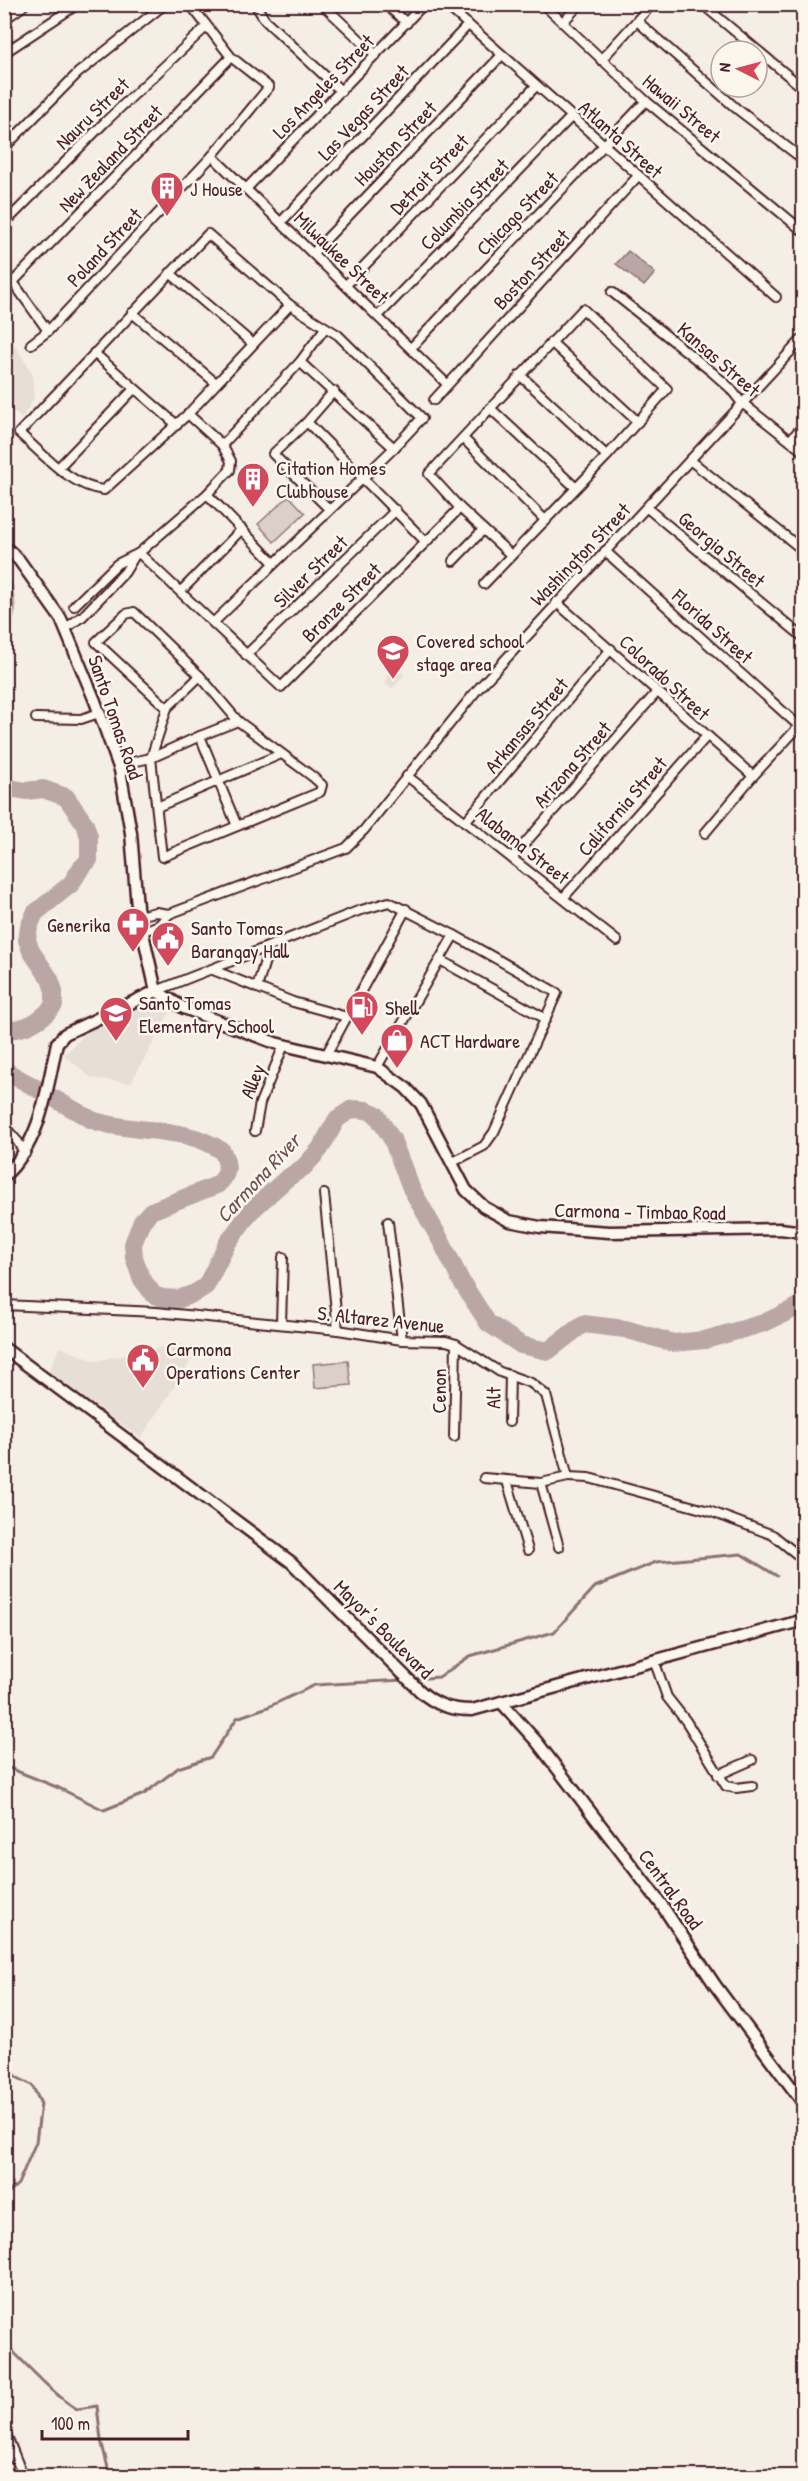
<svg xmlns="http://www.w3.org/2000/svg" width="808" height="2481" font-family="'Patrick Hand',sans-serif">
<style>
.built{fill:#e7dfd6}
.green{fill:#dbd0c9;stroke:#92787a;stroke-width:1.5}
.water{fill:#baa7a5;stroke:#8d7174;stroke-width:1.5}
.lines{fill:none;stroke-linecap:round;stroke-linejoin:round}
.stream{stroke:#8d7174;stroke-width:3}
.river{stroke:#baa7a5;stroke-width:18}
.street-casing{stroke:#4a1f2b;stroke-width:12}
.secondary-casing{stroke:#4a1f2b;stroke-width:15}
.highway-casing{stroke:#4a1f2b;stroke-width:18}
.street{stroke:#fbf7ec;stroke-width:8}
.secondary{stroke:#fbf7ec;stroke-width:10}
.highway{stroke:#fbf7ec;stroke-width:14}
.labels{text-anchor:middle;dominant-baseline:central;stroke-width:5;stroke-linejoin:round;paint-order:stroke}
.street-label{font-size:20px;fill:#4a1f2b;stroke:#fbf7ec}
.poi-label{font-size:20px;fill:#4a1f2b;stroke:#fbf7ec;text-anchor:start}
.water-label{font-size:21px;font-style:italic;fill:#714f56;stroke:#fbf7ec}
</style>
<rect width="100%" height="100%" fill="#f4eee4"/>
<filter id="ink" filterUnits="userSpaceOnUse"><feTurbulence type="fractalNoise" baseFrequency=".0167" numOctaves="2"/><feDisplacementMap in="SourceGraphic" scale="12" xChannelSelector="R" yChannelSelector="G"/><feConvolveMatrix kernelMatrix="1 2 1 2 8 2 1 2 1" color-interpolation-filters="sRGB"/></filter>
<g filter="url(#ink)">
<!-- built -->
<g class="built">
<path d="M5 329 32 373 34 398 22 418 5 406Z"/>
<path d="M395 667 404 675 392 689 384 682 388 678 387 675Z"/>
<path d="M149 998 170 1012 131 1083 91 1078 64 1055 91 1028Z"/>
<path d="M178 1344 199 1348 141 1438 48 1373 60 1347 96 1361Z"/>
</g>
<!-- green -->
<g class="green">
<path d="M289 496 305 513 274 542 258 524Z"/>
<path d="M348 1361 351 1385 315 1388 313 1364Z"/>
</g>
<!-- water -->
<path class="water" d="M628 251 655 273 644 286 616 264Z"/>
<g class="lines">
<!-- stream -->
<g class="stream">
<path d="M413 1679 439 1677 470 1656 554 1632 595 1587 656 1562 741 1554 777 1576"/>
<path d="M4 1766 59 1788 104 1810 144 1794 178 1768 211 1757 237 1718 268 1707 315 1685 403 1680"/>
<path d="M4 1903V1928"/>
<path d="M4 2062 16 2077 32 2085 41 2104 36 2142 18 2184 4 2197"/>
<path d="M4 2343C27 2364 52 2394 77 2409L97 2406 101 2440 110 2476"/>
</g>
<!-- river -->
<g class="river">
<path d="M4 587 7 609 4 621"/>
<path d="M4 787 26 791 43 789 66 797 85 824 89 837V860L81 868 71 884 35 913 29 927 27 940 31 951 50 979 54 991V1005C41 1021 26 1030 4 1030"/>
<path d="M4 1070 92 1120C136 1135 183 1124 222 1151 229 1165 229 1175 217 1185L151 1211 142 1221 133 1244 134 1257 141 1278 154 1295 163 1298 179 1299 195 1293 206 1286 228 1242 251 1211 286 1179 304 1167 320 1149 337 1119 352 1109 366 1110 376 1114 392 1139 411 1188 441 1241 461 1281 488 1323 521 1345 548 1351 583 1324 625 1329 673 1343 705 1340 764 1323 804 1304"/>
</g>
<defs>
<g id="street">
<path d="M255 4 265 20 341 91"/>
<path d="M322 4 376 55"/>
<path d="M385 4 407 23"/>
<path d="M445 4 776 297"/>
<path d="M543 4 646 101 804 232"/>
<path d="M702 4 804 89"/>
<path d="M794 4 804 12"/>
<path d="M637 21 737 109 804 160"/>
<path d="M563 22 580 4"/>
<path d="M4 53 78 4"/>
<path d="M601 60 652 4"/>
<path d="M4 148 78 73 165 4"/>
<path d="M212 156 447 384"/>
<path d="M246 189 424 4"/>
<path d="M281 222 468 25"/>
<path d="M4 224 105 122 206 27"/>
<path d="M313 253 502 55"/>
<path d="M170 273 253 344"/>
<path d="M4 275 13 282 48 331"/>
<path d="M13 282 231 57"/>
<path d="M346 285 536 86"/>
<path d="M612 292 712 372 730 388 741 402 804 452"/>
<path d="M132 313 216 383"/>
<path d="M379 315 572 116"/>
<path d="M551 342 638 422"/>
<path d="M31 344 48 331 212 156 269 87 231 57 190 4"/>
<path d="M411 348 646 101"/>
<path d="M94 353 177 425"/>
<path d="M300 362 394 448"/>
<path d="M520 375 607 456"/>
<path d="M434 400 638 176"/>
<path d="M490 408 576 488"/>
<path d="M307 422 425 541"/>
<path d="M463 438 546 521"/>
<path d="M790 440 804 425"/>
<path d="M222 445 300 362 325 328"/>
<path d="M690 460 804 551"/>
<path d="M59 467 134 389"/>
<path d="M207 494 274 563"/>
<path d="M647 508 804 638"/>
<path d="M329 509 273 454 307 422 334 391"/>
<path d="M605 551 799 726"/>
<path d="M139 553 281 687 460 508"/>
<path d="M453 561 483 530"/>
<path d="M484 584 607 456 667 389 583 309 429 474 460 508 511 555"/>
<path d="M181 591 242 529"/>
<path d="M556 602 753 776"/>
<path d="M74 606 117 564 139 553 207 494 230 470 231 461 222 445 188 414"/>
<path d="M82 617 125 572 134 557"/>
<path d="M214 622 394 448 422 418 338 335 290 305 208 234 19 433C42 453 71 487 104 490L188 414 290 305"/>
<path d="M65 629 81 617"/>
<path d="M246 655 396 510"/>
<path d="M36 718 81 719 99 713"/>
<path d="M200 736 238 721"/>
<path d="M151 758 200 736 237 826"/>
<path d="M151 758 167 708 200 676"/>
<path d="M118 765 151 758 162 857 320 792 322 785 313 777 238 721 200 676 134 612 126 614 96 642 167 708"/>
<path d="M407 776 617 941"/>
<path d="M157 807 281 754"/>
<path d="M465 822 611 649"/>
<path d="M705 833 753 776 804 721"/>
<path d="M513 857 657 692"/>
<path d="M564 897 706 737"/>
<path d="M138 916 156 912 169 914"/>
<path d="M141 932 159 925 169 914 346 848 364 830 477 690 804 337"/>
<path d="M440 960 546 1019"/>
<path d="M213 970 293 1002 347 1017"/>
<path d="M257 988 269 947"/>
<path d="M156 991 358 911 389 902 454 935 557 993 494 1132 484 1146 451 1163"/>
<path d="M326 1055 406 909"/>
<path d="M377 1067 454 935"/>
<path d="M4 1126 18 1142 25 1154"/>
<path d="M255 1131 260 1103 284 1045"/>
<path d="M324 1194 338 1330"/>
<path d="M388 1222 402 1340"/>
<path d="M4 1305 156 1312 338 1330 402 1340 446 1341 456 1344 500 1372 531 1383 546 1395 568 1477 589 1478 709 1511 773 1535 804 1560"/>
<path d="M281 1324 283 1257"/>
<path d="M509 1422 510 1375"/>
<path d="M454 1437 456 1344"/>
<path d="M484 1478 541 1483 568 1477"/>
<path d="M507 1481 528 1550"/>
<path d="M541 1483 559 1547"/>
<path d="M654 1660 667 1697 686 1721 726 1786 736 1788 752 1786"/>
<path d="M718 1775 752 1760"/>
<path d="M4 2429 23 2476"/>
<path d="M4 2459 14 2455"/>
</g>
<g id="secondary">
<path d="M4 546 19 560 61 619 95 701 120 770 131 833 137 907 156 991"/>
<path d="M156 991 184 1008 275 1043 377 1067 406 1088 421 1104 466 1190 484 1207 509 1221 540 1227 609 1232 780 1229 804 1232"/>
<path d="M4 1176C41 1143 47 1089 57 1043L65 1034 156 991"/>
<path d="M4 1348 291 1562 420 1691C436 1705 450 1710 472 1710L804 1620"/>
<path d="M501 1702 537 1742 661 1904 715 1985 804 2104"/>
</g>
<path id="highway" d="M4 16 21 4"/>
</defs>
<!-- street casing -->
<use href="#street" class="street-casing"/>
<!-- secondary casing -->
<use href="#secondary" class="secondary-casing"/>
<!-- highway casing -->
<use href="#highway" class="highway-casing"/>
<!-- street -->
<use href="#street" class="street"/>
<!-- secondary -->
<use href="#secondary" class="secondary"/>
<!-- highway -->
<use href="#highway" class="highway"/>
</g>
</g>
<!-- icons -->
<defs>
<symbol id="building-pin" viewBox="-11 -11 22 30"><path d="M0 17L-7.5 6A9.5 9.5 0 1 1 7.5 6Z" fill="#d1495b" stroke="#fbf7ec"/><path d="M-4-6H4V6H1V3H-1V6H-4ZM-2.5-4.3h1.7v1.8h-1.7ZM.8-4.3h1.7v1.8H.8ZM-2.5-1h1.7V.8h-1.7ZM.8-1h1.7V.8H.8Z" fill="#fff"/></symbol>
<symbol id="school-pin" viewBox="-11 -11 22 30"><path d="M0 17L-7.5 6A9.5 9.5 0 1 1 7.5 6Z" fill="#d1495b" stroke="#fbf7ec"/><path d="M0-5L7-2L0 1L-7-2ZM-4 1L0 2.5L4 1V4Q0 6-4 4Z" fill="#fff"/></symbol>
<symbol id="pharmacy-pin" viewBox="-11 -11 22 30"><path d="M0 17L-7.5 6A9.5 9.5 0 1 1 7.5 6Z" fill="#d1495b" stroke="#fbf7ec"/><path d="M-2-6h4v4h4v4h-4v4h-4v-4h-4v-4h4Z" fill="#fff"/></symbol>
<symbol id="civic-pin" viewBox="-11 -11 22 30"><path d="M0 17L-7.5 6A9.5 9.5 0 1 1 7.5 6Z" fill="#d1495b" stroke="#fbf7ec"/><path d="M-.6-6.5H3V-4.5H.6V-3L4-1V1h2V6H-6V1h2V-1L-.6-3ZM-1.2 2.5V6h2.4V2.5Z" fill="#fff"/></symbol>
<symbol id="fuel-pin" viewBox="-11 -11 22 30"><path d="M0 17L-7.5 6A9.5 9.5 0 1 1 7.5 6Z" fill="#d1495b" stroke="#fbf7ec"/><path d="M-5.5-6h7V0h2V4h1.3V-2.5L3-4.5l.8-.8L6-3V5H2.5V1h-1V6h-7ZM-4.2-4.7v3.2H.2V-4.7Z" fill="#fff"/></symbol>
<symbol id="shop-pin" viewBox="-11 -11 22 30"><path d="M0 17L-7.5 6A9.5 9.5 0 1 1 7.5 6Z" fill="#d1495b" stroke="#fbf7ec"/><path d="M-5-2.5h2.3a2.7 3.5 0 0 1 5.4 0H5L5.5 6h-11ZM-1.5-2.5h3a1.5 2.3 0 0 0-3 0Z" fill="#fff"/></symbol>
</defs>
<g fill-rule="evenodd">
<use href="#building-pin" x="148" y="169" width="38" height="52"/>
<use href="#building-pin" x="234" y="460" width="38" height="52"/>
<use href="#school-pin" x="374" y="632" width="38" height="52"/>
<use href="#pharmacy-pin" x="114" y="905" width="38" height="52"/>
<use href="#civic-pin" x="149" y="919" width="38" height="52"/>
<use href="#fuel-pin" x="343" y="988" width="38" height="52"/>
<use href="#school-pin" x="97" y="994" width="38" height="52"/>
<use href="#shop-pin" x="378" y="1021" width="38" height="52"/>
<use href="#civic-pin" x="124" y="1341" width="38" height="52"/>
</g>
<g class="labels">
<!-- street labels -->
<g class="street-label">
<text transform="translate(323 86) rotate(-46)">Los Angeles Street</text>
<text transform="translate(682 108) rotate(40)">Hawaii Street</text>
<text transform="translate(363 112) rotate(-47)">Las Vegas Street</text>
<text transform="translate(92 113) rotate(-44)">Nauru Street</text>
<text transform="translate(621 139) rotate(42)">Atlanta Street</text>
<text transform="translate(395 143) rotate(-46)">Houston Street</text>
<text transform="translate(110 158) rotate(-46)">New Zealand Street</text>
<text transform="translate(429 174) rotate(-46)">Detroit Street</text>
<text transform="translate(464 204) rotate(-46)">Columbia Street</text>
<text transform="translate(517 213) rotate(-46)">Chicago Street</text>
<text transform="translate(104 247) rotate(-47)">Poland Street</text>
<text transform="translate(342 257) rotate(44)">Milwaukee Street</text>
<text transform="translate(531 269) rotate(-47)">Boston Street</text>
<text transform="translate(719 359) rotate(41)">Kansas Street</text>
<text transform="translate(722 549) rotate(40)">Georgia Street</text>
<text transform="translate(580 554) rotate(-46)">Washington Street</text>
<text transform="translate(310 571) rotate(-44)">Silver Street</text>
<text transform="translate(341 602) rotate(-45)">Bronze Street</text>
<text transform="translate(713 626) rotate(42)">Florida Street</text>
<text transform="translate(665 677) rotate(43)">Colorado Street</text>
<text transform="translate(116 717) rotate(71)">Santo Tomas Road</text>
<text transform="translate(526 725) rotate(-50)">Arkansas Street</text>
<text transform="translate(572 764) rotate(-49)">Arizona Street</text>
<text transform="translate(622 806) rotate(-49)">California Street</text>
<text transform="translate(523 845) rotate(38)">Alabama Street</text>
<text transform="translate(252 1081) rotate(-68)">Alley</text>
<text transform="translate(640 1211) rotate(1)">Carmona - Timbao Road</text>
<text transform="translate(381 1319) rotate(6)">S. Altarez Avenue</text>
<text transform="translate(438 1391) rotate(-90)">Cenon</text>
<text transform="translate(493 1398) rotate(-89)">Alt</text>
<text transform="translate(384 1629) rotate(45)">Mayor's Boulevard</text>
<text transform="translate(671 1889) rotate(54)">Central Road</text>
</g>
<!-- poi labels -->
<g class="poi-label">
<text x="190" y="188">J House</text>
<text x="276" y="467">Citation Homes<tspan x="276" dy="23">Clubhouse</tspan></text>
<text x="416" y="640">Covered school<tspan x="416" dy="23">stage area</tspan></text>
<text x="110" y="924" text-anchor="end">Generika</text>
<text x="191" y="927">Santo Tomas<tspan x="191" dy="23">Barangay Hall</tspan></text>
<text x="139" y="1002">Santo Tomas<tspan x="139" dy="23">Elementary School</tspan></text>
<text x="385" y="1007">Shell</text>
<text x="420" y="1040">ACT Hardware</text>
<text x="166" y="1348">Carmona<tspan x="166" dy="23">Operations Center</tspan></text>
</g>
<!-- water labels -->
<g class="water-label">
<text transform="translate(258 1178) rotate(-47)">Carmona River</text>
</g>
</g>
<!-- margin -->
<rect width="808" height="2481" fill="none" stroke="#fbf7ec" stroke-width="24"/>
<rect x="12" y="12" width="784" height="2457" fill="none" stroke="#4a1f2b" stroke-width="2" filter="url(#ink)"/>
<!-- north arrow -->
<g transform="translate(739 69) rotate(276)"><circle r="28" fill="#fbf7ec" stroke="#b4a19f" stroke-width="1.5"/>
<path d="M0-4.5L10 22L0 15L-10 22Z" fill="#d1495b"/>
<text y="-9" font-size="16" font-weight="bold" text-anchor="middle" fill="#4a1f2b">N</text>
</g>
<!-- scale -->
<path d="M42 2430v9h146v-9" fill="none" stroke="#4a1f2b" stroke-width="3"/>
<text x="51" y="2430" font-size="18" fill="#4a1f2b" stroke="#fbf7ec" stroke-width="4.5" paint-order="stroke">100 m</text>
</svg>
